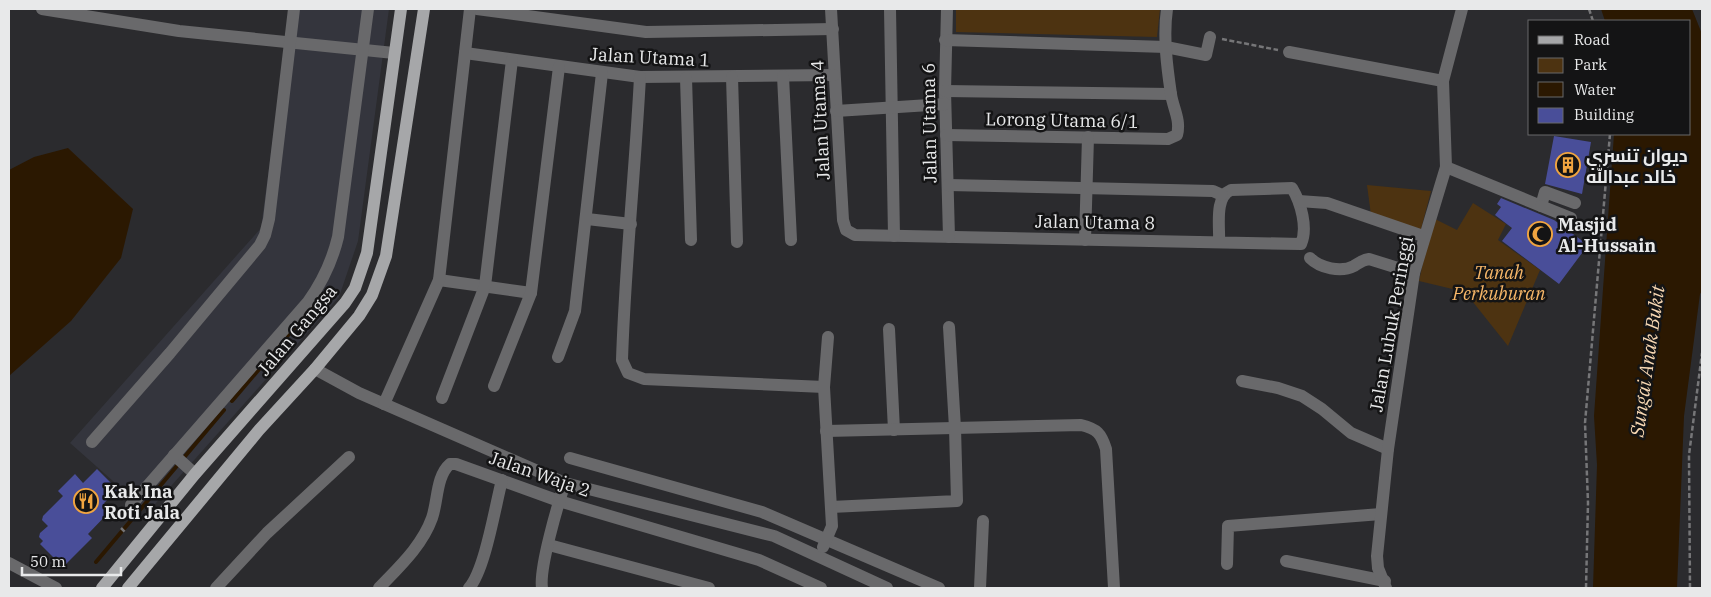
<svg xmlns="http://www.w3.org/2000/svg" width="1711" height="597" font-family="'IBM Plex Serif',Cairo,serif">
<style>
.built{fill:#34353d}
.green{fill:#4d3311}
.water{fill:#2b1801}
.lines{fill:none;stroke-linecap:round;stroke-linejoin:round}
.stream{stroke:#2b1801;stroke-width:4}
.building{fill:#494e99}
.path{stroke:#767678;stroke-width:2.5;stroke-dasharray:5 2.5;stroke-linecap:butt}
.minor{stroke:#69696b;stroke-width:12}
.major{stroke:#a6a7a9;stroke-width:12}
.labels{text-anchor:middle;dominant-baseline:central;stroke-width:5;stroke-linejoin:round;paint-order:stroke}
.street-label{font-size:18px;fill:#e8e9ea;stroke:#141415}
.poi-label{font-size:18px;font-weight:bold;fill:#e8e9ea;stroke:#141415;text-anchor:start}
.park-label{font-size:18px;font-style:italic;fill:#f6b668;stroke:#141415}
.water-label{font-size:19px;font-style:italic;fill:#f8d8b3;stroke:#141415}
</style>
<rect width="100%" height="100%" fill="#2b2b2e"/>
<!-- built -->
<path class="built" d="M290 9H389L358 241 339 297 148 512 70 443 261 228Z"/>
<!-- green -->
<g class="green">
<path d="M956 9H1160L1157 37 956 32Z"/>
<path d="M1367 185 1431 191 1420 233 1371 215Z"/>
<path d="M1473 203 1506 224 1498 240 1540 270 1508 346 1465 292 1419 281 1433 218 1457 230Z"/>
</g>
<!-- water -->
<g class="water">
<path d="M1601 9H1692L1702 34V291L1700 294 1684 416 1677 588H1593L1597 465 1594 416 1614 134H1690V21H1605Z"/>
<path d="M68 148 133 209 121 258 71 321 9 376V170L34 157Z"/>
</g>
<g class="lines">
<!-- stream -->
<g class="stream">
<path d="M232 401 323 294"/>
<path d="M96 562 224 410"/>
</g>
</g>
<!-- building -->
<g class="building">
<path d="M1554 136 1591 142 1582 194 1545 184Z"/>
<path d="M1501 198 1554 220 1588 245 1559 284 1502 241 1512 228 1495 215 1501 207 1497 204Z"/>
<path d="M97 469 118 490 104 503 111 510 88 534 92 538 66 564 60 558 57 561 40 544 43 541 39 537 40 533 48 526 42 520 43 516 63 496 58 491 75 474 83 483Z"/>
</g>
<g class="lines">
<!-- path -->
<g class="path">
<path d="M1589 9 1593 21"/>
<path d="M1222 39 1278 50"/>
<path d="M121 528 126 533"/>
<path d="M1586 588 1588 503 1585 423 1610 134"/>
<path d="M1690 588 1689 455 1702 353"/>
</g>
<!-- minor -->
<g class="minor">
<path d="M42 9 179 31 394 53"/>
<path d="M477 9 646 32 833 29"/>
<path d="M831 9 843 220 846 230 855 235 1301 244C1308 228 1301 203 1292 188L1231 190C1214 197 1220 227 1219 242"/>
<path d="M890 9 894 236"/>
<path d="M947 9 945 91 949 237"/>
<path d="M945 40 1166 47 1206 55 1210 37"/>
<path d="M1289 52 1443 81"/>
<path d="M465 53 640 77 834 75"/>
<path d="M783 76 791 240"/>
<path d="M640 77C635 172 625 266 622 360L628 373 644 379 824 387"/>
<path d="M732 77 737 242"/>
<path d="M686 78 691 240"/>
<path d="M945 91 1171 94"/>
<path d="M836 111 945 104"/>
<path d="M946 135 1168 139 1177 135C1181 120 1173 108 1171 94 1167 67 1163 36 1167 9"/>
<path d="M1446 167 1541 206 1545 192 1575 203"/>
<path d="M948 185 1213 191 1222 195"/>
<path d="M1299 201 1327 203 1423 236"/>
<path d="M1541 206 1571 218"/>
<path d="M587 219 631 224"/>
<path d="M1085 240 1088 137"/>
<path d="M1310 258C1320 268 1341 273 1354 266 1359 263 1362 260 1369 259L1414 273"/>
<path d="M439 280 531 293"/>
<path d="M889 329 894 430"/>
<path d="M558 357 575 311 602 73"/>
<path d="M315 369 359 393 565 483 774 536 887 588"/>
<path d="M1242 381 1278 388 1302 396 1322 409 1351 433 1388 449"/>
<path d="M494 386 531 293 559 67"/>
<path d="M442 398 485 286 512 60"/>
<path d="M384 404 439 280 470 9"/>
<path d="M826 431 1081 425C1097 429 1101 433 1106 449L1114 588"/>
<path d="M92 442 170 353 260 245 265 235 269 219 294 9"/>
<path d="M174 455 195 474"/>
<path d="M570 458 762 512 939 588"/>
<path d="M131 505 308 302C323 281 332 262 338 237L368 9"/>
<path d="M831 507 957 501 955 428 949 327"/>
<path d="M549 545 709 588"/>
<path d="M823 547 832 526 824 387 828 337"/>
<path d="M1286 561 1385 581"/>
<path d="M9 563 56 588"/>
<path d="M1227 564 1228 526 1381 514"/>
<path d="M216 588 267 533 349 457"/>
<path d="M379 588C399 567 422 546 432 518 438 501 436 476 450 464H456L559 501 759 560 821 588"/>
<path d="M469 588C485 570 495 507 502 480"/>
<path d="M542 588C539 568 558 504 565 483"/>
<path d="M980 588 983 521"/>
<path d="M1386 588 1378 568 1377 556 1388 449 1414 273 1446 167 1443 81 1462 9"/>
</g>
<!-- major -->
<g class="major">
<path d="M102 588 195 474 345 303 355 288 367 253 401 9"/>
<path d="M128 588 259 430 315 369 359 316 372 295 386 256 424 9"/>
</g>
</g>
<!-- icons -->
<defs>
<symbol id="building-ring" viewBox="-11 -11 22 22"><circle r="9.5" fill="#141415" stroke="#f1a540" stroke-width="1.5"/><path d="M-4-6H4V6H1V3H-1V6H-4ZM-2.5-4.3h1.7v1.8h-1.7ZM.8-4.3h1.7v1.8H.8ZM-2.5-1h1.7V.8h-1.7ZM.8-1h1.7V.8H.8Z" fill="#f1a540"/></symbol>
<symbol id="mosque-ring" viewBox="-11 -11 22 22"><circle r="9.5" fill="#141415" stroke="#f1a540" stroke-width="1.5"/><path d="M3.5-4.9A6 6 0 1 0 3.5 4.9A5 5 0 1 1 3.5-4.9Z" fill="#f1a540"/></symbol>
<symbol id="restaurant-ring" viewBox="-11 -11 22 22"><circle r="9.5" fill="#141415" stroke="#f1a540" stroke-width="1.5"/><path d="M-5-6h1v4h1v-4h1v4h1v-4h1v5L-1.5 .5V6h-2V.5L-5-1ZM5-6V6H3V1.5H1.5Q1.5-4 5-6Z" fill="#f1a540"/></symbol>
</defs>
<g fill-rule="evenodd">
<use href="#building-ring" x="1554" y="151" width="28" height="28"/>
<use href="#mosque-ring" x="1526" y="220" width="28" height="28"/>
<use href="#restaurant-ring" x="72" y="487" width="28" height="28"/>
</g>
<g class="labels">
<!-- street labels -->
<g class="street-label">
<text transform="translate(650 57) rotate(3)">Jalan Utama 1</text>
<text transform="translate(820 120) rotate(-93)">Jalan Utama 4</text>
<text transform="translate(1062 120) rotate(1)">Lorong Utama 6/1</text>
<text transform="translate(929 123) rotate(-91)">Jalan Utama 6</text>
<text transform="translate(1095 222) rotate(1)">Jalan Utama 8</text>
<text transform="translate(1391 324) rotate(-80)">Jalan Lubuk Peringgi</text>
<text transform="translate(297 330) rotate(-50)">Jalan Gangsa</text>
<text transform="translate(540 474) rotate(19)">Jalan Waja 2</text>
</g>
<!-- poi labels -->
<g class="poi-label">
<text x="1586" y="155">دیوان تنسري<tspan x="1586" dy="21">خالد عبدالله</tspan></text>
<text x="1558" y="224">Masjid<tspan x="1558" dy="21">Al-Hussain</tspan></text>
<text x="104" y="491">Kak Ina<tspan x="104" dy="21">Roti Jala</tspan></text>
</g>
<!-- park labels -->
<g class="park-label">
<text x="1499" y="272">Tanah<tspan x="1499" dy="21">Perkuburan</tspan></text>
</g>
<!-- water labels -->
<g class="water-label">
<text transform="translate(1647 361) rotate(-82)">Sungai Anak Bukit</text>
</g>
</g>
<!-- border -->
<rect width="1711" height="597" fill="none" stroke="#e8e9ea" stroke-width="20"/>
<!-- legend -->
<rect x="1528" y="20" width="162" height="115" fill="#141415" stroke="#69696a"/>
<rect x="1538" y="36" width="25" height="8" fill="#a6a7a9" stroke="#69696a"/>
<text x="1574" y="45" font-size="15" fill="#e8e9ea">Road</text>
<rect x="1538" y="58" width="25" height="15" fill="#4d3311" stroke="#69696a"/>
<text x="1574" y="70" font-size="15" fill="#e8e9ea">Park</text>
<rect x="1538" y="82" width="25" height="15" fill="#2b1801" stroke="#69696a"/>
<text x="1574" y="95" font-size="15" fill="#e8e9ea">Water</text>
<rect x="1538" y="108" width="25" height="15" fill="#494e99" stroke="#69696a"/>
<text x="1574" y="120" font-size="15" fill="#e8e9ea">Building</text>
<!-- scale -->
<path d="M22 567v8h99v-8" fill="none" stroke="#e8e9ea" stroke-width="2.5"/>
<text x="30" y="567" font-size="15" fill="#e8e9ea" stroke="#141415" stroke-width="4" paint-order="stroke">50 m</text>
</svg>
